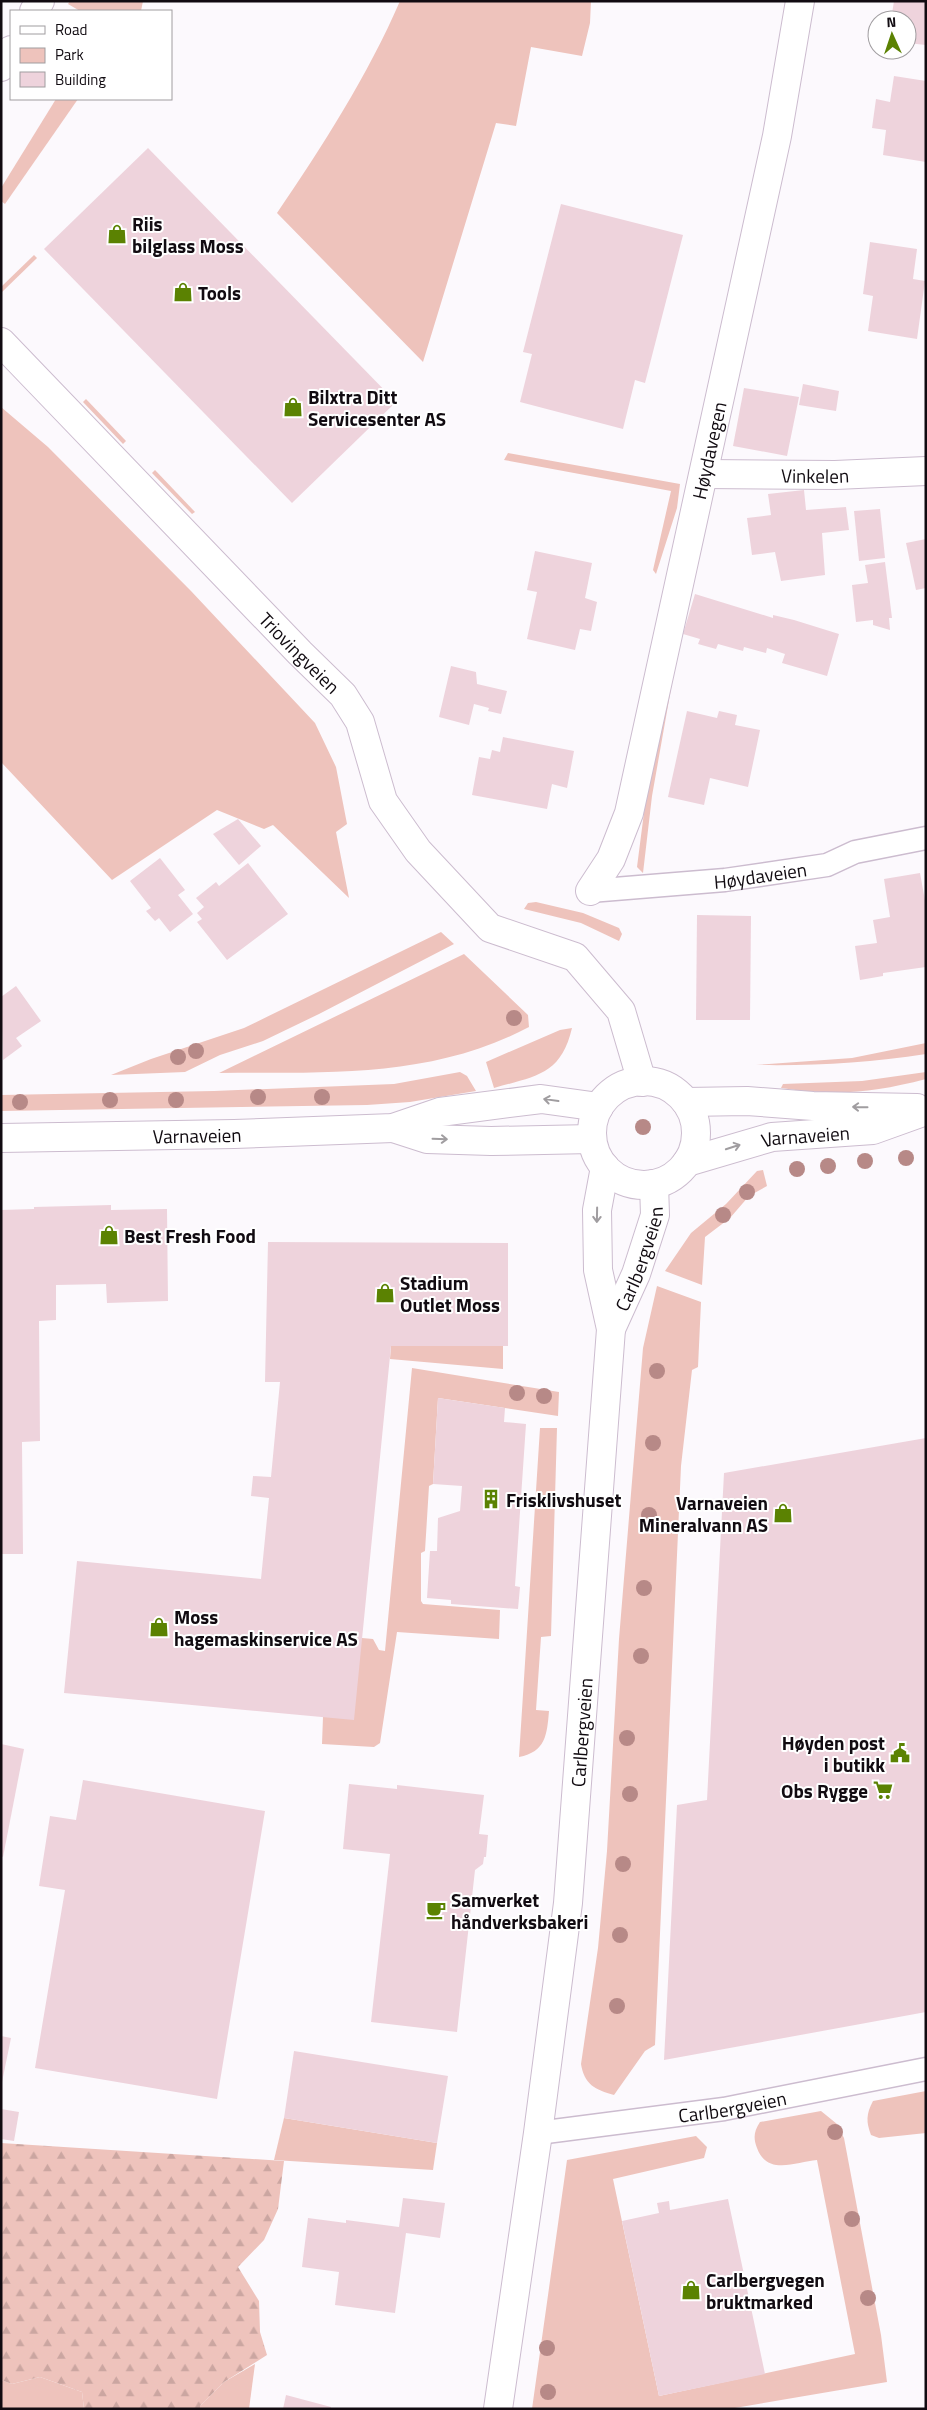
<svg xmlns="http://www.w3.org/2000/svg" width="927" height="2410" font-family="'Titillium Web',sans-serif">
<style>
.green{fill:#eec3bc}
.forest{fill:url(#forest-firs)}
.building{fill:#eed3dc}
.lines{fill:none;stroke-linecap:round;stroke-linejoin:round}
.service-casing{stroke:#ccbccf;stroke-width:25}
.minor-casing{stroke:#ccbccf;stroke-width:30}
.tertiary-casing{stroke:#ccbccf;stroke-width:30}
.service{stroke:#fff;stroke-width:22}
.minor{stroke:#fff;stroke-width:28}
.tertiary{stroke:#fff;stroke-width:28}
.tree{fill:#b78987}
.oneway{stroke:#a09da0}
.labels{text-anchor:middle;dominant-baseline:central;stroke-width:4;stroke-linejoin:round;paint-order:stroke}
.poi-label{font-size:19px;font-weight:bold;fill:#110b11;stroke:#fff;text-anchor:start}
.street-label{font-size:19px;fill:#110b11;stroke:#fff}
</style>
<defs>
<pattern id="forest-firs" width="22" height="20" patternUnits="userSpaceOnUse" patternTransform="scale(1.25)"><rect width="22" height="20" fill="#eec3bc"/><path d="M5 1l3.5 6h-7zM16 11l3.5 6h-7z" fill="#cba6a1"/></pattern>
</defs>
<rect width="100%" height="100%" fill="#fcf9fd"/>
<!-- green -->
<g class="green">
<path d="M70 1H143L141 11H80L68 4Z"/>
<path d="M400 1H591L590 23 582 56 531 47 516 126 496 123 423 362 277 213C322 147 368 75 400 1Z"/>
<path d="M56 99H78L5 204 1 201V188Z"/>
<path d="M34 255 37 258 1 293V287Z"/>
<path d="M86 399 126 441 123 444 83 402Z"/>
<path d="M1 407 48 447 191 591 315 723 336 767 347 824 336 832 349 898 273 825 264 829 217 810 112 880 1 762Z"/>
<path d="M508 453 680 484 677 508 656 574 653 570 671 491 504 460Z"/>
<path d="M155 470 195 512 192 514 152 473Z"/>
<path d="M666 681 672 683 652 796 643 873 637 867 646 797Z"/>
<path d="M536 902 583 913 619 928 622 934 619 941 581 923 524 909 528 903Z"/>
<path d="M441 932 454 944 319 1014 263 1041 220 1055 185 1072 111 1075 151 1059 244 1028Z"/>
<path d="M464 954 528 1015 529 1027C430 1079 327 1072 219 1073Z"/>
<path d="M572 1028C561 1075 536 1076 494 1088L486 1062 560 1030Z"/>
<path d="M926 1043V1054C869 1063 813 1066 756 1065L852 1058Z"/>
<path d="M460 1072 467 1076 476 1091 410 1102 367 1105 1 1111V1095L214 1091 394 1084Z"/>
<path d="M926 1072V1079C872 1093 837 1096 781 1088L783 1084 862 1081Z"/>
<path d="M763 1170 767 1186 749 1196 730 1218 705 1237 702 1285 665 1271 691 1233 726 1204 757 1171Z"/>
<path d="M657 1286 701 1302 698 1367 692 1370 681 1466 655 2045 645 2051 614 2095C595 2090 584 2084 581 2064L598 1948 607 1851 619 1639 643 1348Z"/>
<path d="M391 1346H503V1369L390 1359Z"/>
<path d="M412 1368 559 1392 558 1416 438 1398 433 1484 429 1486 425 1551 421 1553V1601L423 1604 500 1610 499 1639 397 1632 380 1743 374 1747 322 1744 323 1717 362 1638 373 1639 379 1650 385 1651Z"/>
<path d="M540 1428H557L551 1636 541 1637 536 1710 549 1711C547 1734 546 1752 519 1757Z"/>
<path d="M926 2091V2133L879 2138 871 2135C866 2122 866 2114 873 2101Z"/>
<path d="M821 2111 837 2124 844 2138 881 2335 887 2382 729 2409H532L567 2160 696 2136 707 2147 704 2158 613 2179 659 2396 855 2354 817 2160C796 2162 767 2176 757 2148 753 2138 754 2131 760 2122Z"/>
<path d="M284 2118 437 2143 433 2170 274 2160Z"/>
<path d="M255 2364 249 2409H200V2406L224 2382Z"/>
<path d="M40 2377 82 2392 84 2409H1V2380L12 2384Z"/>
</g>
<!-- forest -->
<path class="forest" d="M1 2143 284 2161 278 2209 264 2240 238 2267 259 2301 260 2332 267 2355 224 2382 200 2406V2409H84L82 2392 40 2377 12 2384 1 2380Z"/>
<!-- building -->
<g class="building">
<path d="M894 1H926V45L907 43V20H891Z"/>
<path d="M894 76 926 81V162L883 155 886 130 872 128 876 99 890 102Z"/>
<path d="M148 148 396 402 292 503 44 249Z"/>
<path d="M561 204 683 235 645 383 635 380 623 429 520 402 532 354 523 352Z"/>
<path d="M870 242 917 249 913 279 925 281 917 339 868 331 873 296 863 294Z"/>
<path d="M803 384 839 391 836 411 799 405Z"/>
<path d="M744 388 799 397 787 456 733 446Z"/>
<path d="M804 490 806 510 846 507 849 530 822 533 825 575 781 581 775 552 752 555 747 518 771 515 768 494Z"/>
<path d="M880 509 885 558 859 561 854 511Z"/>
<path d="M926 539V588L916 590 906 543Z"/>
<path d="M535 551 592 563 585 598 597 602 591 631 580 629 575 650 527 639 537 592 527 590Z"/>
<path d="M885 562 892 618H889L890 630 873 625V620L856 622 852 585 868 583 865 565Z"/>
<path d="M695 594 773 618V615L794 620 839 634 827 676 782 663 785 654 767 648 766 653 744 647 743 651 718 644 716 649 698 644 700 639 683 634Z"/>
<path d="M451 666 476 672 477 684 507 691 501 714 488 711 489 708 474 704 469 725 439 717Z"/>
<path d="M687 711 717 718 719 711 737 715 735 725 760 730 748 787 710 778 704 805 668 797Z"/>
<path d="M503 737 574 751 567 788 552 784 547 809 472 795 479 757 490 759 492 750 500 752Z"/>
<path d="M238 819 261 846 239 865 213 834Z"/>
<path d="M160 858 185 890 178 895 193 914 170 932 159 918 155 921 146 911 151 908 130 881Z"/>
<path d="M248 863 288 914 227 960 197 922 202 919 197 913 204 907 196 898 216 882 219 886Z"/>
<path d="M920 873 926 906V967L883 973V976L860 980 855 946 877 943 873 920 890 917 884 879Z"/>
<path d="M697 915 751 916 750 1020H696Z"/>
<path d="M16 986 41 1021 16 1038 22 1046 3 1060 1 997Z"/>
<path d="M111 1205V1210L167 1209 168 1301 107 1303 106 1284 56 1285V1320L39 1321 40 1441 22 1442 23 1554H1V1210L34 1209V1207Z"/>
<path d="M268 1242 508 1243V1346H391L354 1720 64 1693 77 1561 261 1579 269 1498 251 1496 253 1476 271 1477 280 1382H265Z"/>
<path d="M438 1398 505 1408 504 1422 526 1424 515 1586 520 1587 518 1609 451 1604V1600L427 1598 430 1551H437L438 1518 460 1511 462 1486 433 1484Z"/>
<path d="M926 1438V2012L664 2060 677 1805 707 1800 724 1473Z"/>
<path d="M1 1744 24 1749 3 1857 1 1856Z"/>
<path d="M83 1780 265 1811 217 2099 35 2068 65 1890 39 1886 50 1816 76 1820Z"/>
<path d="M349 1784 397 1789V1785L484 1795 479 1834 488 1835 486 1857H484L483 1864 475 1870 457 2032 371 2022 390 1854 343 1849Z"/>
<path d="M1 2036 11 2038 2 2082H1Z"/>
<path d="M294 2051 448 2076 437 2143 284 2118Z"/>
<path d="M1 2109 19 2112 14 2141 1 2139Z"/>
<path d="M403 2198 445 2203 440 2238 406 2233 395 2313 335 2305 339 2272 302 2267 308 2218 346 2223V2220L399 2227Z"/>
<path d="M728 2199 765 2374 659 2396 622 2221 659 2213 657 2203 669 2201 670 2210Z"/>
<path d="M286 2395 331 2407V2409H283Z"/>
</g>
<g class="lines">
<defs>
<g id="service">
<path id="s1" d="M590 891 725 880 827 865 855 852 926 838"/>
<path id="s2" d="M538 2133 724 2109 926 2069"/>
</g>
<g id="minor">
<path d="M34 11 40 1"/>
<path d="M1 67 11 50"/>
<path id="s3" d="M1 342 300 653 343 695 360 722 383 801 418 851 490 928 575 957 621 1011 642 1082"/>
<path id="s4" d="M705 474 835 475 926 471"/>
<path id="s5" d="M590 891 611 859 629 813 777 136 800 1"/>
</g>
<g id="tertiary">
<circle cx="644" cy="1133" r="52"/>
<path d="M686 1102 747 1101 813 1106 917 1108"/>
<path d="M393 1128 427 1139 491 1141 592 1139"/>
<path id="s6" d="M1 1138 234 1134 393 1128 440 1112 541 1099 599 1107"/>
<path id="s7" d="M687 1162 772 1137 873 1130 926 1111"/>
<path id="s8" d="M611 1329 636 1274 655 1215 654 1184"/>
<path id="s9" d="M498 2409 538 2133 568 1903 611 1329 598 1270 597 1210 605 1167"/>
</g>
</defs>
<!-- service casing -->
<use href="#service" class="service-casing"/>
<!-- minor casing -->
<use href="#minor" class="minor-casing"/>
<!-- tertiary casing -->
<use href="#tertiary" class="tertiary-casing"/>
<!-- service -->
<use href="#service" class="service"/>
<!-- minor -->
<use href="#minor" class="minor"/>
<!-- tertiary -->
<use href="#tertiary" class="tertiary"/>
</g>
<!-- trees -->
<g class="tree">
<circle cx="514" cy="1018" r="8"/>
<circle cx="196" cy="1051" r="8"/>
<circle cx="178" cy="1057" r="8"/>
<circle cx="258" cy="1097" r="8"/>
<circle cx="322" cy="1097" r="8"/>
<circle cx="110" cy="1100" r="8"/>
<circle cx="176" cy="1100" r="8"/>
<circle cx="20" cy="1102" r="8"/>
<circle cx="643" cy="1127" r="8"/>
<circle cx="906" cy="1158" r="8"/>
<circle cx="865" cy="1161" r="8"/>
<circle cx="828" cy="1166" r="8"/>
<circle cx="797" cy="1169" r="8"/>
<circle cx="747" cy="1192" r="8"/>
<circle cx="723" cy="1215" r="8"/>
<circle cx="657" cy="1371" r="8"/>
<circle cx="517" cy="1393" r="8"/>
<circle cx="544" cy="1396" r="8"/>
<circle cx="653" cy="1443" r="8"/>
<circle cx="649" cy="1515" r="8"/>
<circle cx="644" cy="1588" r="8"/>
<circle cx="641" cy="1656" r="8"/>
<circle cx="627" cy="1738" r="8"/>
<circle cx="630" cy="1794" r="8"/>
<circle cx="623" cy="1864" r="8"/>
<circle cx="620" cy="1935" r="8"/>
<circle cx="617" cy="2006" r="8"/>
<circle cx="835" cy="2132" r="8"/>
<circle cx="852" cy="2219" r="8"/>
<circle cx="868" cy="2298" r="8"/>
<circle cx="547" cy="2348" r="8"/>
<circle cx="548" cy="2392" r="8"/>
</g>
<!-- one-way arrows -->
<defs><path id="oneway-shaft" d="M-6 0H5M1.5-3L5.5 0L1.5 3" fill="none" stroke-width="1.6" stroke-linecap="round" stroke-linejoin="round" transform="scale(1.25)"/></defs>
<g class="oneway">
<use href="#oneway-shaft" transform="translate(551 1100) rotate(-172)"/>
<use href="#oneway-shaft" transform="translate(860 1107) rotate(-179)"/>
<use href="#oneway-shaft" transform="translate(440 1139) rotate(2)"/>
<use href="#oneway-shaft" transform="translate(733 1147) rotate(-18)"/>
<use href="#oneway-shaft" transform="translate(597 1215) rotate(91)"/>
</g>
<!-- icons -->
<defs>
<symbol id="shop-bare" viewBox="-9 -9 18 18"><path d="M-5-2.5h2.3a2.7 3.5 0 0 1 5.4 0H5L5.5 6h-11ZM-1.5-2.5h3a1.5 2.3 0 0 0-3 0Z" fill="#5b8202" stroke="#fff" stroke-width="2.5" paint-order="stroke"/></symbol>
<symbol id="building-bare" viewBox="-9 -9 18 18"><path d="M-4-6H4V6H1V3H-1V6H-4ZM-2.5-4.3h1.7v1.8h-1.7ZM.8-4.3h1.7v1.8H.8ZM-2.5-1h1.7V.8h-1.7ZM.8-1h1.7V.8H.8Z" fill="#5b8202" stroke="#fff" stroke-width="2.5" paint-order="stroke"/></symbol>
<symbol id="civic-bare" viewBox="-9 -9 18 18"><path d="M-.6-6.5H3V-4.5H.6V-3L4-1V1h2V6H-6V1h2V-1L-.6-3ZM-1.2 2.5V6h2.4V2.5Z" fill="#5b8202" stroke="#fff" stroke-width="2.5" paint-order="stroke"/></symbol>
<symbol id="supermarket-bare" viewBox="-9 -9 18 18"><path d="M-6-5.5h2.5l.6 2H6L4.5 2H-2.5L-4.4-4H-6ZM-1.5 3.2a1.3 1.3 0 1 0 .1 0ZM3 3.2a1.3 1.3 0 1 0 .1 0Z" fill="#5b8202" stroke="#fff" stroke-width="2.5" paint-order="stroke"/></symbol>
<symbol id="cafe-bare" viewBox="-9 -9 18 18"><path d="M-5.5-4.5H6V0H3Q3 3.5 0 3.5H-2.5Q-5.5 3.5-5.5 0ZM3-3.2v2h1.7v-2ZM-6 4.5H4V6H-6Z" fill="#5b8202" stroke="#fff" stroke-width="2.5" paint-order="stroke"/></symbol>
</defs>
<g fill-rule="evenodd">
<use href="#shop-bare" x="103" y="220" width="28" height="28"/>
<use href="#shop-bare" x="169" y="278" width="28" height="28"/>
<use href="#shop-bare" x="279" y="393" width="28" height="28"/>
<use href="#shop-bare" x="95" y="1221" width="28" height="28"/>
<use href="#shop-bare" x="371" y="1279" width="28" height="28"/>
<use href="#building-bare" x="477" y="1485" width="28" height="28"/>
<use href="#shop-bare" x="769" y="1499" width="28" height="28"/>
<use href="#shop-bare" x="145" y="1613" width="28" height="28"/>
<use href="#civic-bare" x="886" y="1739" width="28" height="28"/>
<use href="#supermarket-bare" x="869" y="1776" width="28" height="28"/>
<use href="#cafe-bare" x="422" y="1896" width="28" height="28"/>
<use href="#shop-bare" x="677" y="2276" width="28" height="28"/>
</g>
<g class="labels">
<!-- poi labels -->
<g class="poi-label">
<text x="132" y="223">Riis<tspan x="132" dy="22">bilglass Moss</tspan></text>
<text x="198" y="292">Tools</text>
<text x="308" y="396">Bilxtra Ditt<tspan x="308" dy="22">Servicesenter AS</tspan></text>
<text x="124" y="1235">Best Fresh Food</text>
<text x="400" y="1282">Stadium<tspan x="400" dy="22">Outlet Moss</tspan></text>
<text x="506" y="1499">Frisklivshuset</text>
<text x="768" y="1502" text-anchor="end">Varnaveien<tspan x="768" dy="22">Mineralvann AS</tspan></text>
<text x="174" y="1616">Moss<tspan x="174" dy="22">hagemaskinservice AS</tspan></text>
<text x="885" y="1742" text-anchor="end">Høyden post<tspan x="885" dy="22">i butikk</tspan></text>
<text x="868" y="1790" text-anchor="end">Obs Rygge</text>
<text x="451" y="1899">Samverket<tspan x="451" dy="22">håndverksbakeri</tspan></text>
<text x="706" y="2279">Carlbergvegen<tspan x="706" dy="22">bruktmarked</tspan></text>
</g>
<!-- street labels -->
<g class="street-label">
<text stroke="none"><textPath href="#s5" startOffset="459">Høydavegen</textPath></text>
<text stroke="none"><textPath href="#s4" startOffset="110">Vinkelen</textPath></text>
<text stroke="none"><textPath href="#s3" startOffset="431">Triovingveien</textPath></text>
<text stroke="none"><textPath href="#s1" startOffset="171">Høydaveien</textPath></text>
<text stroke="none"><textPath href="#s6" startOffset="196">Varnaveien</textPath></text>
<text stroke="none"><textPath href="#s7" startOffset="122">Varnaveien</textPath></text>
<text stroke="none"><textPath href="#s8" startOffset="76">Carlbergveien</textPath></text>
<text stroke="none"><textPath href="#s9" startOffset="682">Carlbergveien</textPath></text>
<text stroke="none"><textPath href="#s2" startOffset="196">Carlbergveien</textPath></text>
</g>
</g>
<!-- border -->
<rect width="927" height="2410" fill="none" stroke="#110b11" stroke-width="5"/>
<!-- legend -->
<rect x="10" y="10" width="162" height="90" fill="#ffffff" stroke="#a09da0"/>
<rect x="20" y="26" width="25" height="8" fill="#ffffff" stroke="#a09da0"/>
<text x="55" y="35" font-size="15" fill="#110b11">Road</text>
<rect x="20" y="48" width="25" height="15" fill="#eec3bc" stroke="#a09da0"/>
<text x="55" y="60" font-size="15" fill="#110b11">Park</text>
<rect x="20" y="72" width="25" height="15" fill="#eed3dc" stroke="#a09da0"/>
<text x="55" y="85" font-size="15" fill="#110b11">Building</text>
<!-- north arrow -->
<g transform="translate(892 35) rotate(357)"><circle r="24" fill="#ffffff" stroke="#a09da0"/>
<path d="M0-4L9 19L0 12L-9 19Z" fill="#5b8202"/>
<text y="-8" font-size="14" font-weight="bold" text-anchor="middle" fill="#110b11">N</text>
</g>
</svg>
